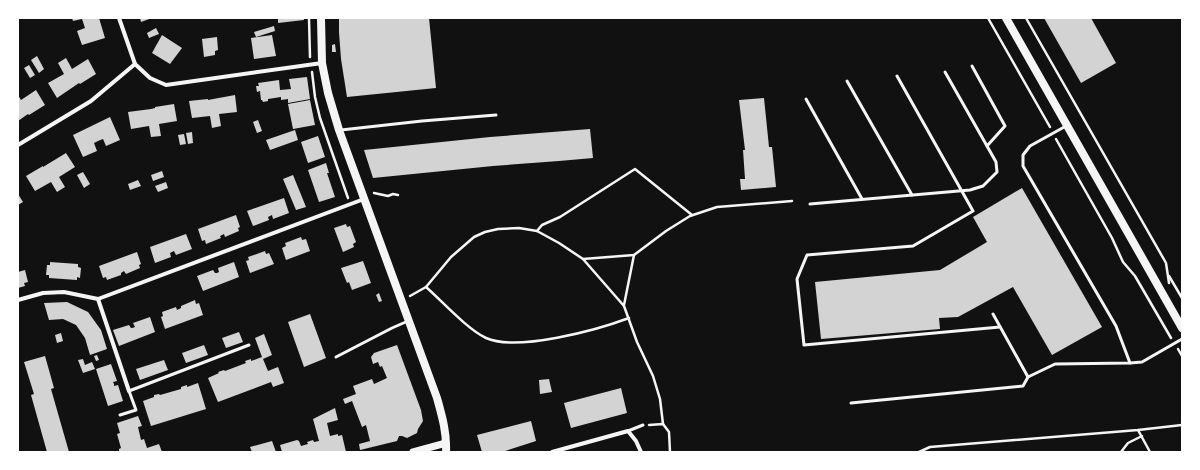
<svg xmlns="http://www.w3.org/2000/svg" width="1200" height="470" font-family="Commissioner,sans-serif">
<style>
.building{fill:#d3d3d3}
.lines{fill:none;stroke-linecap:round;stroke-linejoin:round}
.path{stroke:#f5f5f5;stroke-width:2.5}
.service{stroke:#f5f5f5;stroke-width:3}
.minor{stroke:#f5f5f5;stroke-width:4}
.tertiary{stroke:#f5f5f5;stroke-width:7}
.secondary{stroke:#f5f5f5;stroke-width:8}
</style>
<rect width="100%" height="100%" fill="#111"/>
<!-- building -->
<g class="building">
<path d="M72 18H99L105 38 82 45 77 31 85 28 82 19 73 21Z"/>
<path d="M140 18H152L141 22Z"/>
<path d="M278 18H304V20L278 23Z"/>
<path d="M339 18H429L436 88 347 97 341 59 339 32Z"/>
<path d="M1044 18H1091L1116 63 1081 83Z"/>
<path d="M274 26 275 31 256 37 254 32Z"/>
<path d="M156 28 159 34 149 38 147 33Z"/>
<path d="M162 35 182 48 170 64 152 53Z"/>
<path d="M272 35 276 56 254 59 251 38Z"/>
<path d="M217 37 218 50 215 51V55L204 57 202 39Z"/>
<path d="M335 44 336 52H332V45Z"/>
<path d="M37 56 44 69 39 73 31 60Z"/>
<path d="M66 58 72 69 88 59 96 74 80 84 79 83 57 98 48 83 64 74 58 63Z"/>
<path d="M29 65 35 75 30 78 24 68Z"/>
<path d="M307 77 310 99 288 103V99L281 100V97L268 99V101L263 102 262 100H261L260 91 257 92 256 86H259L258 83 279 80 280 90 291 89 289 79Z"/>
<path d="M36 90 45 105 29 115 28 114 18 121V95L21 100Z"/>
<path d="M235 95 237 112 219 114 221 126 212 128 210 116 192 118 189 101 208 99V100Z"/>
<path d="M764 98 769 147H772L776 187 741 190 740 179H745L743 150H745L739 100Z"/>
<path d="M310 100 315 125 293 129 288 104Z"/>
<path d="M174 104 177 121 159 124 161 136 151 137 149 126 131 129 128 112 151 109 155 108V107Z"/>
<path d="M110 117 120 140 106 146 103 139 98 141 94 143 97 151 83 157 73 135Z"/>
<path d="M258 120 262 131 257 133 253 122Z"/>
<path d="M590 129 593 158 559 161 493 166 373 178 364 150 490 137Z"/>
<path d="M295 130 298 140 270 150 266 140Z"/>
<path d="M192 132 193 143 188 144 186 133Z"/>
<path d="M184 134 186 144 180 145 178 135Z"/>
<path d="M318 136 325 157 308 163 301 142Z"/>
<path d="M66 153 75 167 59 177 65 187 57 192 51 182 35 191 26 176 43 166V167Z"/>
<path d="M326 163 329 173H327L335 197 319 202 308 170Z"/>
<path d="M162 171 164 177 153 181 151 175Z"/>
<path d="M83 172 90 184 84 188 77 175Z"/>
<path d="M293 175 306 207 296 210 283 179Z"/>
<path d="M138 180 141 186 130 190 128 184Z"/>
<path d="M166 182 168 188 158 192 155 186Z"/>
<path d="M1022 188 1102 327 1052 355 1013 287 958 317 939 318 940 329 821 339 815 282 940 270 987 242 973 217Z"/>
<path d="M18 194 23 202 18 205Z"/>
<path d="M284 198 289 213 273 219 272 215 268 217 269 220 253 226 247 211Z"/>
<path d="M236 215 240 227 238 228 239 231 225 237 224 234 220 236 221 238 206 244 205 240 202 241 198 229Z"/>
<path d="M346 224 347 227 350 226 356 242 353 244 354 247 343 252 334 228Z"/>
<path d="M186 234 192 249 176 255 174 251 170 253 171 257 155 263 150 247Z"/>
<path d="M301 237 302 240 306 239 310 251 286 260 282 248 286 246 285 243Z"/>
<path d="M265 251 266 254 269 253 274 264 250 273 246 261 249 260 248 257Z"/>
<path d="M137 252 141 264 139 265 140 268 126 274 124 271 121 273V275L107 280 106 277 103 278 99 266Z"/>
<path d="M363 261 371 283 352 290 349 282 347 283 341 268Z"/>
<path d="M50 262 78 264V267L81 268 80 278 77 277V280L49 278V275H46L47 265H50Z"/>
<path d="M234 262 239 277 203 291 197 276 213 270 215 273H217L219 272 218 268Z"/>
<path d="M25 270 28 282 24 283 25 286 18 288V272Z"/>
<path d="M379 293 382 301 379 302 376 295Z"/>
<path d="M195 300 196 304 199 303 203 315 165 329 161 317 163 316 162 312 176 307 177 310 181 308V306Z"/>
<path d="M67 302 88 312 101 330 107 349 90 355 85 338 76 325 63 319 49 320 44 303Z"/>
<path d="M310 314 326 358 304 367 288 322Z"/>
<path d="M150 317 155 332 119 346 113 330 129 325 131 328H132L135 327 133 323Z"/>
<path d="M239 332 243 342 226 348 222 338Z"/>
<path d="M61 333 63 341 57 343 55 335Z"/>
<path d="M264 334 272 355 263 359 268 371 278 367 284 383 273 387 271 382 218 402 208 378 219 373 218 372 224 370 225 371 246 363 245 361 251 359V361L262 357 255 338Z"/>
<path d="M204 345 208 355 186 363 182 353Z"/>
<path d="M397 345 421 410 423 421 418 429 417 433 407 438 402 436H399L397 441 360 450 359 444 370 441 366 425 362 427 352 401 345 404 343 399 356 394 353 386 372 379 374 384 387 378 382 366 380 367 378 362 373 364 371 357 374 353Z"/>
<path d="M97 355 99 360 96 361 94 356Z"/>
<path d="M45 356 54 388 51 389 69 452H47L31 395 34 394 24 362Z"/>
<path d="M83 359 85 365 92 362 95 369 83 373 78 360Z"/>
<path d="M164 360 168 370 140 380 136 369Z"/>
<path d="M111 364 117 381 113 382 114 384V386L118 385 123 401 108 406 96 369Z"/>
<path d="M549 379 552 392 540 394 539 380Z"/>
<path d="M198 383 206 409 151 426 143 401 154 397V395L159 394 160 395 181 389V387L187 385V387Z"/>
<path d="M621 388 627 413 571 428 564 403Z"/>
<path d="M335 408 338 420 327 423 330 436 338 434V436L342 435 346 452H282L280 445 297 440 299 441 301 446 308 444 307 442 313 440 314 442 319 441 313 419Z"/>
<path d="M138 416 142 426 138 427 141 440 144 439 147 448 159 444 162 452H119V449L121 448 117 434 120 433 117 423Z"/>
<path d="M531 421 536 441 502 452H482L477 435Z"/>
<path d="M272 441 276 452H252L250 447Z"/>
</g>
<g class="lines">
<!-- path -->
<g class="path">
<path d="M309 18 310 57"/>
<path d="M988 18 1050 127"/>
<path d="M1026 18 1166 263 1169 283"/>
<path d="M312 72 315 97 320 118 348 198"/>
<path d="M1056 139 1112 238 1123 262 1135 276 1171 338"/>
<path d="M374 193 388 196 393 194 398 195"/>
<path d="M537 231 542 225 560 217 635 169 692 215"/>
<path d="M583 259 634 255 666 231 690 216 717 207 792 201"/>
<path d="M1169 276 1182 298"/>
<path d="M426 287 451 257 474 237 485 232 498 229 519 228 537 231 559 243 583 259 624 306 637 342 653 376 660 399 663 424"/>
<path d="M410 296 426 287C442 301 467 329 486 338 517 352 597 330 629 318"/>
<path d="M624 305 634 255"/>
<path d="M1178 349 1182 356"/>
<path d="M649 425 663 424 669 432 670 452"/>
<path d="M1138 430 1150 452"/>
<path d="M919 452 930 447 1138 430 1182 425"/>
<path d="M1121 452 1128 443 1142 436"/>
</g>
<!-- service -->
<g class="service">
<path d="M945 72 987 146"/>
<path d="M897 76 973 211 913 246 807 255 797 279 804 345 1000 327"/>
<path d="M847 81 912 195"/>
<path d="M806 99 862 199"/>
<path d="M1066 126 1030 146 1023 155V166L1116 326 1130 363"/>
<path d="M341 130 422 121 496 115"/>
<path d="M810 204 970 190 983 186 997 172 996 162 987 146 1005 126 972 66"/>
<path d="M993 314 1028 377 1055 364 1130 363 1142 362 1182 339"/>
<path d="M336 357 392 328 408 321"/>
<path d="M851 403 1023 386 1028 377"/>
<path d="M120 415 136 410 129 391 249 345"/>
<path d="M628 431 643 425"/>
</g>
<!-- minor -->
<g class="minor">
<path d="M119 18 135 64"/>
<path d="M135 64 150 78 166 85 322 63"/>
<path d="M18 145 91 101 135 64"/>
<path d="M98 299 129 391"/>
<path d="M18 300 43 293 64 292 98 299 364 199"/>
<path d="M552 452 628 431 636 441 641 452"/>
</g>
<!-- tertiary -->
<path class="tertiary" d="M413 452 446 443"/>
<!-- secondary -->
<g class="secondary">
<path d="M321 18 322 63 328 93 339 130 437 398C442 416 447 433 446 452"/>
<path d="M1006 18 1182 328"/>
</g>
</g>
<!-- border -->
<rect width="1200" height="470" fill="none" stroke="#ffffff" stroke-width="38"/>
</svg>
